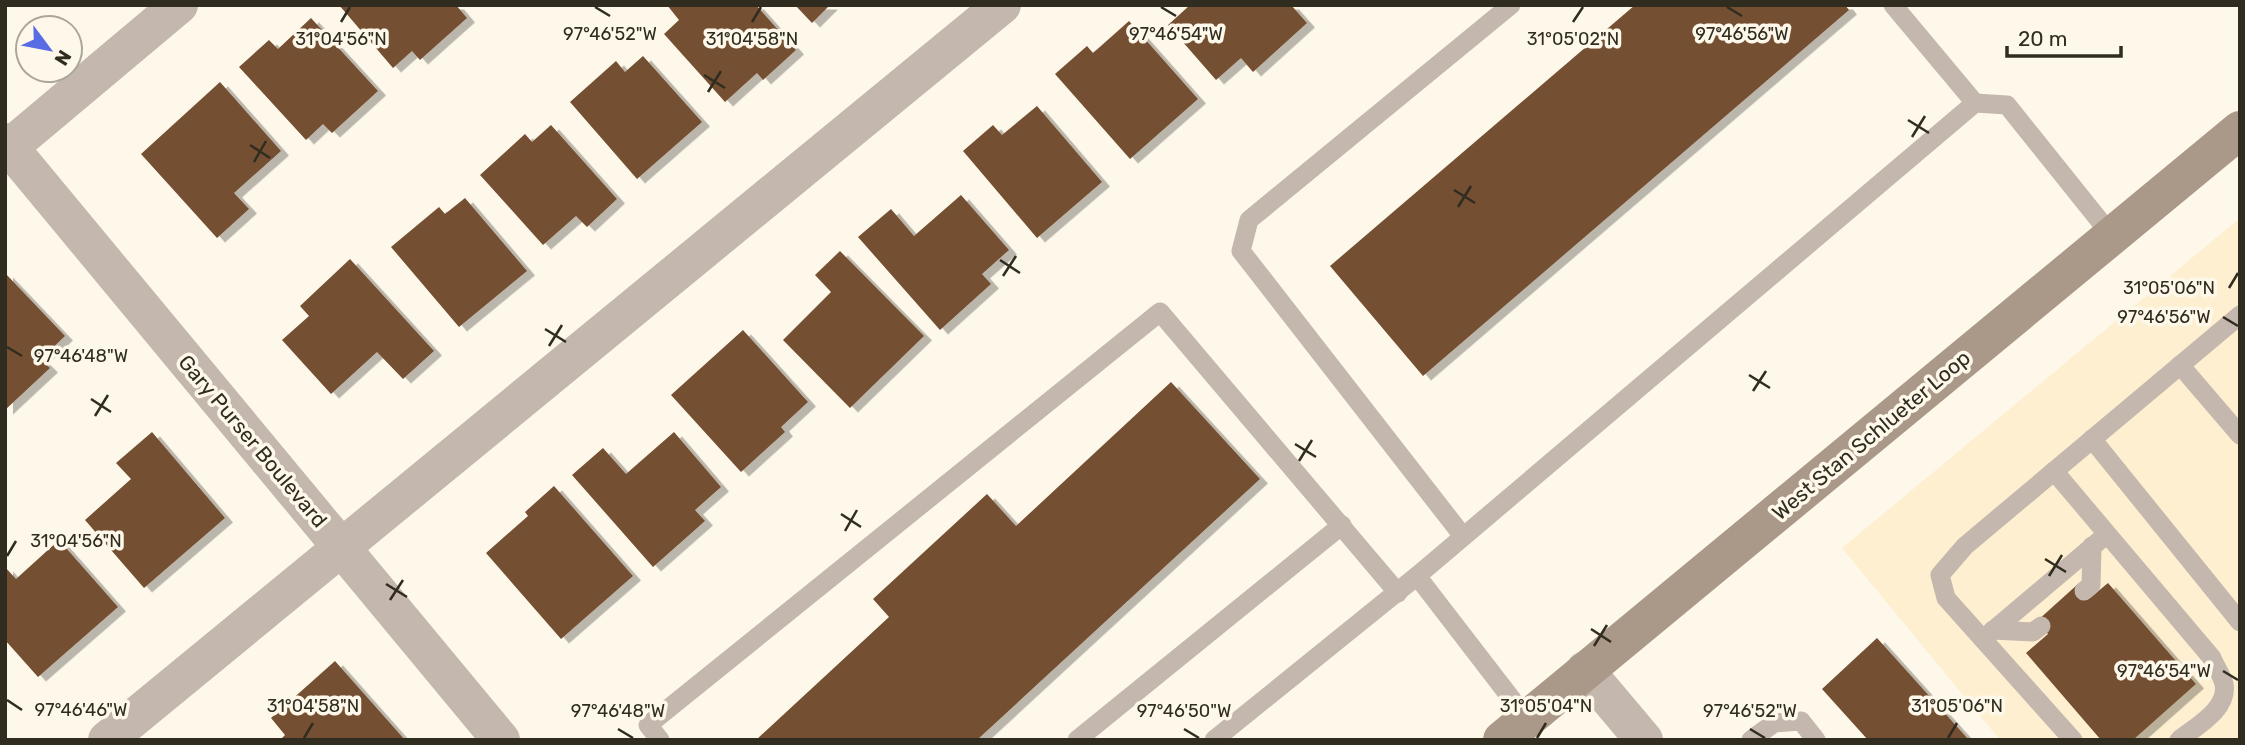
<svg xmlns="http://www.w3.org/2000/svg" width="2245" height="745" font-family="Rubik,sans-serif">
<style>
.built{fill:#fdefcf}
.building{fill:#754f33;filter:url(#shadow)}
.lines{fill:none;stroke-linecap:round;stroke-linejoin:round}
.lane{stroke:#c4b7ad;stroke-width:19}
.street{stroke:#c4b7ad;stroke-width:38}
.secondary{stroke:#aa9888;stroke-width:38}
.ticks{fill:none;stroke:#312c20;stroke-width:2.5}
.labels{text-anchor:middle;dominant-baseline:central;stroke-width:7;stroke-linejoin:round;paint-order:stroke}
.street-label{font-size:21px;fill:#312c20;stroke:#fef8eb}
.ticks-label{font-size:18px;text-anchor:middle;fill:#312c20;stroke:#fef8eb;stroke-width:7;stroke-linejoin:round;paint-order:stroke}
</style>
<defs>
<filter id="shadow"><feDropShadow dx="8" dy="4.5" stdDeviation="0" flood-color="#0004"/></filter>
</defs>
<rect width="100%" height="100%" fill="#fef8eb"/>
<!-- built -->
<path class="built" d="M2240 218V740H2000L1842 548Z"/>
<!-- building -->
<g class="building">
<path d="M339 5H456L467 18 420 60 412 51 393 68Z"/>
<path d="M667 5H756L796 50 763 80 757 73 725 102 664 34 679 20Z"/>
<path d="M795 5H830L812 23Z"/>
<path d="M1190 5H1291L1307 23 1253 72 1241 58 1216 80 1168 25Z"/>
<path d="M1635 5H1845L1849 10 1423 376 1330 266Z"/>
<path d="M311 18 378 91 332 133 323 124 306 140 239 67 269 40 278 49Z"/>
<path d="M1129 21 1198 99 1130 159 1055 74 1087 46 1093 53Z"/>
<path d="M643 56 702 122 637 179 570 102 616 61 625 72Z"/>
<path d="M220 82 281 151 234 193 249 209 217 238 141 154Z"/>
<path d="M1037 106 1102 182 1037 238 963 151 993 125 1002 135Z"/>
<path d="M551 125 617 199 587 227 576 216 543 245 480 175 525 134 532 142Z"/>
<path d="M961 195 1009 250 982 274 991 284 940 330 858 237 891 209 914 236Z"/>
<path d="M465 198 527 271 459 327 391 247 439 207 445 214Z"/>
<path d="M840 251 924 336 850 408 783 340 831 292 815 275Z"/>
<path d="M350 259 434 351 403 379 377 352 331 394 282 340 309 316 300 306Z"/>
<path d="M5 273 65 336 41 359 50 368 5 410Z"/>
<path d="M743 330 808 402 781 427 785 432 741 472 671 395Z"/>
<path d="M1171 382 1260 479 977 740H756L889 617 873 599 987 494 1016 526Z"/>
<path d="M152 432 225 518 144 588 85 520 131 479 116 463Z"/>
<path d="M674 432 721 487 695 510 705 521 653 567 572 475 603 448 626 474Z"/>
<path d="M554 486 633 576 561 639 486 553 528 516 525 512Z"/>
<path d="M59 540 118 607 38 677 5 640V567L16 579Z"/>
<path d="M2108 583 2196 684 2133 740H2101L2026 653 2048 634 2037 621 2078 584 2090 598Z"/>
<path d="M1877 638 1969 740H1868L1822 689Z"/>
<path d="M335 661 405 740H280L285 735 271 718Z"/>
</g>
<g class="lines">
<!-- lane -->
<g class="lane">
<path d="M1893 5 1975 103"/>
<path d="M2180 365 2240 435"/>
<path d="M2092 439 2240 622"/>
<path d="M2054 471 2212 658C2215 666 2222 675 2224 684 2229 709 2195 727 2179 740"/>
<path d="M1462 535 1241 251 1249 220 1511 5"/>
<path d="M1417 576 1975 103 2007 105 2112 236"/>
<path d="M2084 591 2091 585 2092 546"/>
<path d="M1993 630 2033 632 2041 626"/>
<path d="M1983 639 2106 535"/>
<path d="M660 740 648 725 1160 312 1398 593"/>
<path d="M1077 740 1342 525"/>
<path d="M1214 740 1417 576 1527 719"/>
<path d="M1751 740 1774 723 1801 721 1816 740"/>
<path d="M2073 740 1946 598 1940 575 1965 546 2240 315"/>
</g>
<!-- street -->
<g class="street">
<path d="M5 142 501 740"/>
<path d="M5 151 179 5"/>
<path d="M1585 670 1644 740"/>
<path d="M107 740 1002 5"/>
</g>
<!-- secondary -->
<path class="secondary" d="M1502 740 2240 130"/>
</g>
<!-- ticks -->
<path class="ticks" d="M595 7 610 16M1161 7 1176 16M1727 7 1742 16M341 22 350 7M752 22 761 7M1573 22 1583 7M704 75 725 88M708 92 721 71M1908 120 1929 133M1912 137 1925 116M250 145 270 158M254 162 266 141M1454 190 1475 203M1458 207 1471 186M1000 260 1020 273M1003 276 1016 256M2229 288 2238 273M2223 317 2238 326M545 329 566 342M549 346 562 325M7 347 22 356M1749 375 1770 388M1753 391 1766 371M91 399 111 412M95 416 108 395M1295 444 1316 457M1299 461 1312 440M841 514 861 527M845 531 857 510M7 556 16 541M2045 559 2066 572M2049 576 2062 555M386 584 407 597M390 600 403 580M1591 629 1611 642M1594 646 1607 625M2223 671 2238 680M7 700 22 710M618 729 633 738M1184 729 1199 738M1750 729 1765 738M304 738 313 723M1537 738 1546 723M1948 738 1957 723"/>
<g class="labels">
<!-- street labels -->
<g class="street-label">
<text transform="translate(1871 435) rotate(-40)">West Stan Schlueter Loop</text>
<text transform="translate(253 441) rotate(50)">Gary Purser Boulevard</text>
</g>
</g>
<g class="ticks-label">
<text x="610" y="40">97°46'52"W</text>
<text x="1176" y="40">97°46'54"W</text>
<text x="1742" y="40">97°46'56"W</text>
<text x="341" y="45">31°04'56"N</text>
<text x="752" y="45">31°04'58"N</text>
<text x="1573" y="45">31°05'02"N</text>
<text x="2169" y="294">31°05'06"N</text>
<text x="2164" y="323">97°46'56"W</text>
<text x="81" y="362">97°46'48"W</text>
<text x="76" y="547">31°04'56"N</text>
<text x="2164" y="677">97°46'54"W</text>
<text x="313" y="712">31°04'58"N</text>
<text x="1546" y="712">31°05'04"N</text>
<text x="1957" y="712">31°05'06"N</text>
<text x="81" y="716">97°46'46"W</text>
<text x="618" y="717">97°46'48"W</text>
<text x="1184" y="717">97°46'50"W</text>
<text x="1750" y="717">97°46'52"W</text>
</g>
<!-- border -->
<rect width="2245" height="745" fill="none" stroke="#312c20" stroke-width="14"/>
<!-- north arrow -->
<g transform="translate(49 49) rotate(122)"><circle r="33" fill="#fef8eb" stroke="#aca69a" stroke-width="2"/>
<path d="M0-5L12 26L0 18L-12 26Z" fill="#586de4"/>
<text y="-10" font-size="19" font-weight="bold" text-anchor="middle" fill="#312c20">N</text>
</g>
<!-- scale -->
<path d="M2007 46v10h114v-10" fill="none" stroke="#312c20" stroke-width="3.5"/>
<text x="2018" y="46" font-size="21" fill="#312c20" stroke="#fef8eb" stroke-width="5" paint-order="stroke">20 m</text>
</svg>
